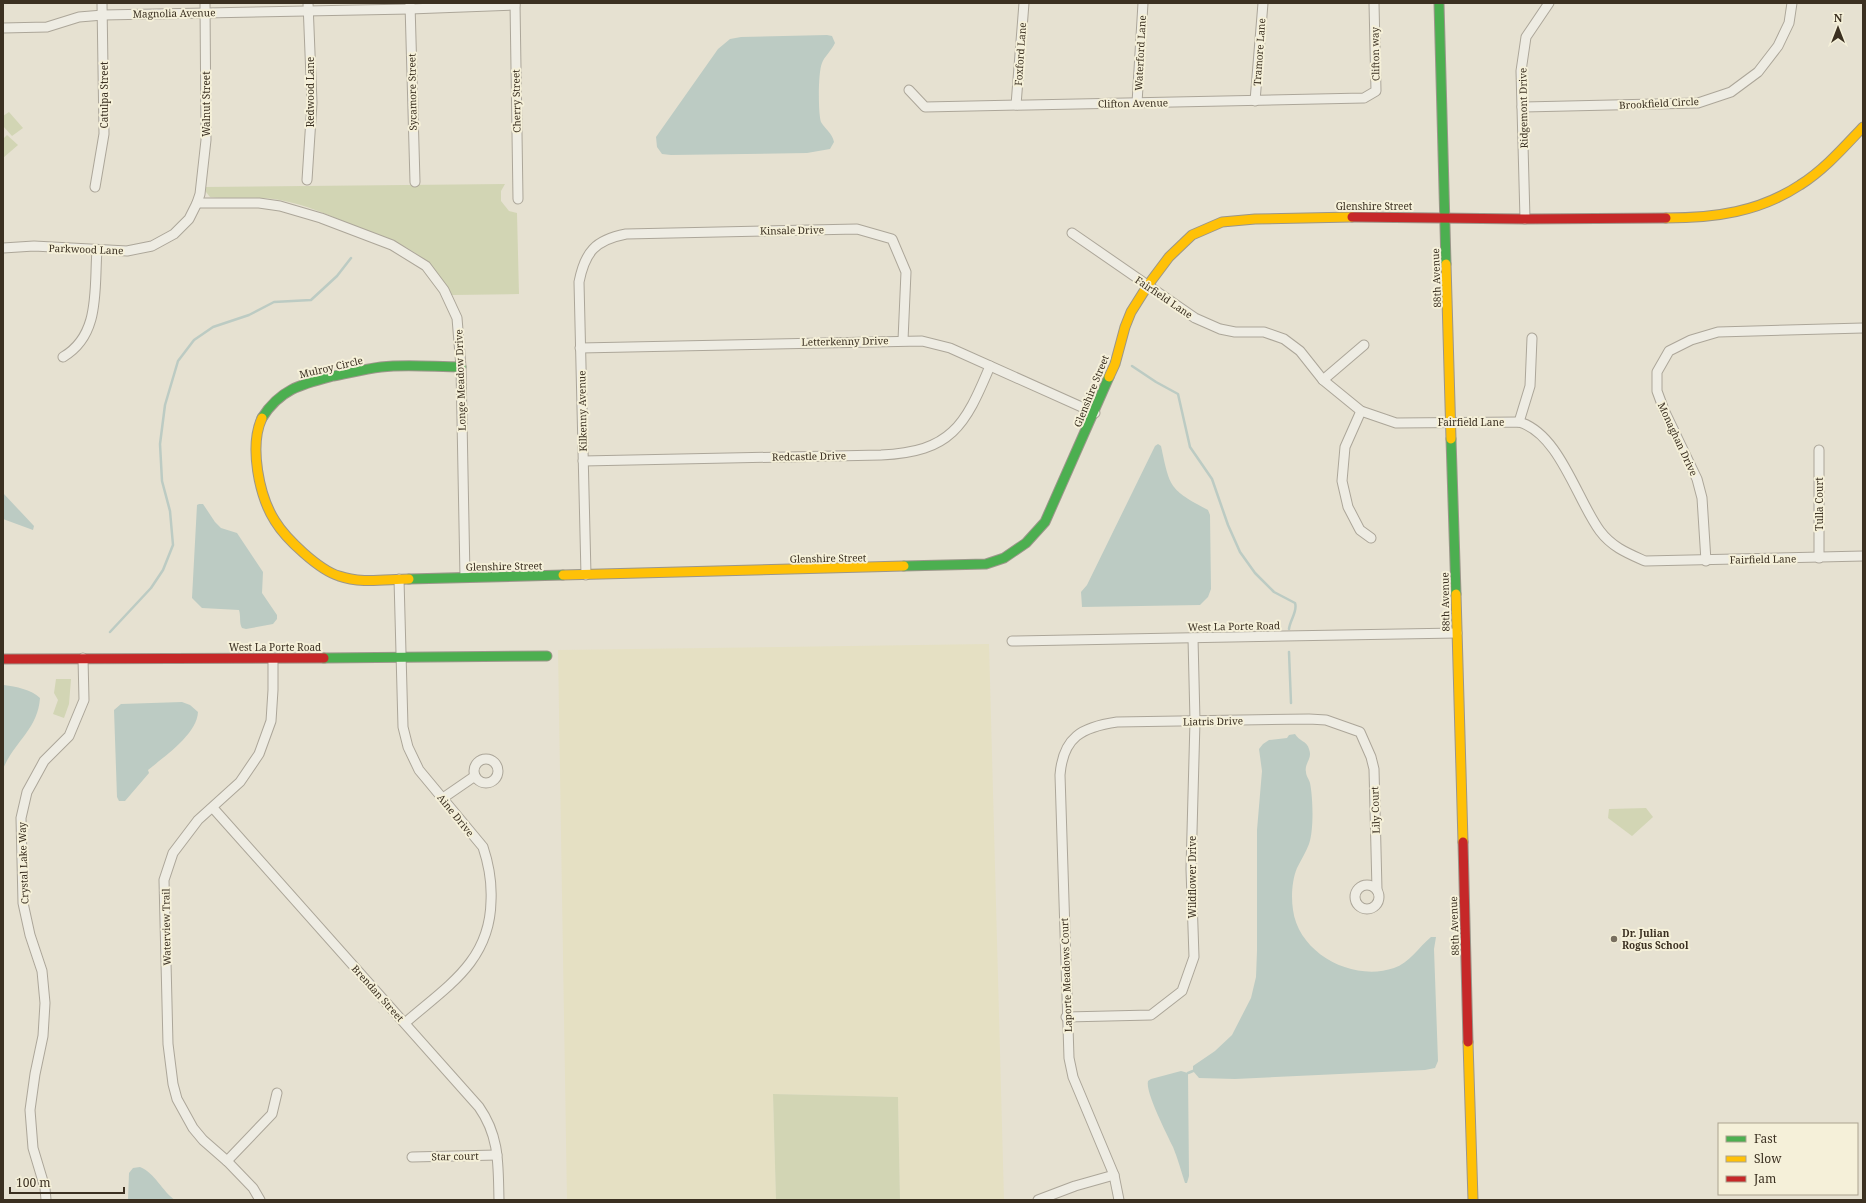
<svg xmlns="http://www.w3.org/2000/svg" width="1866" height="1203" font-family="'Noto Serif',serif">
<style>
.farmland{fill:#e5e0c3}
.green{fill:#d2d5b4}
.water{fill:#bccbc3}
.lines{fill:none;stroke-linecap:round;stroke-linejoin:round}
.stream{stroke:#bccbc3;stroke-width:2.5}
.street-casing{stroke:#aca699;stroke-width:11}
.fast-casing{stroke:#9b968a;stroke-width:11}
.slow-casing{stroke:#9b968a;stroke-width:11}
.jam-casing{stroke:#9b968a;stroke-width:11}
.street{stroke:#eeece3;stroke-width:9}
.fast{stroke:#4caf50;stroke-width:9}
.slow{stroke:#ffc107;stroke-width:9}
.jam{stroke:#c62828;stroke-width:9}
.poi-dot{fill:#776e5f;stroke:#f5f0d9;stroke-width:1.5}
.labels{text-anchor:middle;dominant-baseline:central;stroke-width:4;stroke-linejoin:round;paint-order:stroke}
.street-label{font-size:10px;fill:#3b3021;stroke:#f5f0d9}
.poi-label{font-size:10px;font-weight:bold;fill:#3b3021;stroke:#f5f0d9;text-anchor:start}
</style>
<rect width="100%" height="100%" fill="#e6e1d1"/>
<!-- farmland -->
<path class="farmland" d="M989 644 1004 1200H900L898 1097 773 1094 776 1200H567L558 650Z"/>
<!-- green -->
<g class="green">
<path d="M9 112 23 128 12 136 3 126V116Z"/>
<path d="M7 135 18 145 3 158V139Z"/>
<path d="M505 184 501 191V201L509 211 517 213 519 294 452 295C445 283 438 272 428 263 408 244 380 236 355 226 331 216 307 205 280 200 257 196 234 199 210 197L206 192 205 187Z"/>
<path d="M56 679H71L69 704 64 718 53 714 58 700 54 693Z"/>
<path d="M1646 808 1653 817 1632 836 1608 818 1609 809Z"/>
<path d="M773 1094 898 1097 900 1200H776Z"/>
</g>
<!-- water -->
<g class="water">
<path d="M827 35 832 36 835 43C832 50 824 57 822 63 818 72 818 113 821 122 825 129 832 133 834 142L830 149 807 153 671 155 662 154 657 147 656 137 718 49 730 39 741 37Z"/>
<path d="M1158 444 1161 446C1170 488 1169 489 1208 510L1210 515 1211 589 1208 597 1200 605 1082 607 1081 592 1087 585 1155 446Z"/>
<path d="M3 493 34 526 33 530 3 519Z"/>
<path d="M199 504H203L215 522 221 528 237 533 263 572 262 593 277 615V619L273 624 246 629 242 628C239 623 241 616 239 610L202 608 192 598 197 505Z"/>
<path d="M4 685C16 687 31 689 40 698 38 729 14 742 3 769Z"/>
<path d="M182 702 190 705 198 712C197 734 165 756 148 770L149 773 125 801H119L117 797 114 710 121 704Z"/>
<path d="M1295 734C1299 741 1307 741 1309 749 1313 759 1304 763 1306 772 1306 776 1309 779 1310 783 1313 798 1314 830 1309 844 1306 852 1301 860 1297 868 1292 880 1291 897 1293 910 1299 954 1353 982 1394 968 1409 963 1419 947 1431 937H1436L1434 949 1438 1061 1435 1068 1425 1070 1235 1079 1199 1078 1193 1071V1066L1215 1051 1232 1035 1251 998 1256 977 1257 951V830L1262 771 1259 749 1263 744 1269 740 1287 738 1289 735Z"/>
<path d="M1181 1071 1188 1073 1189 1176 1187 1183H1185C1181 1171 1178 1159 1173 1147 1167 1134 1145 1092 1148 1081L1151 1079Z"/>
<path d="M140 1167C155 1173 162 1191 175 1200H128L129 1173 133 1168Z"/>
</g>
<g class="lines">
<!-- stream -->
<g class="stream">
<path d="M1132 366 1156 382 1178 394 1190 447 1212 479 1228 525 1240 552 1255 573 1274 592 1295 603C1298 611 1290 620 1289 629"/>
<path d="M110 632 151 588 163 570 173 545 170 511 162 481 160 444 165 405 178 361 194 340 213 327 249 315 274 302 311 300 337 276 351 258"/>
<path d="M1289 652 1291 703"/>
<path d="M1188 1073 1193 1071"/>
</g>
<defs>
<g id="street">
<path d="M515 3 518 199"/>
<path d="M410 4 415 182"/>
<path d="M3 28 47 27 79 17 103 15 410 9 515 5"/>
<path d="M909 90 925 107 1364 98 1376 91 1374 3"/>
<path d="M1255 101 1263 3"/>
<path d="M1137 103 1143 3"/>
<path d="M1016 105 1024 3"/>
<path d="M1522 107 1698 103 1731 92 1758 72 1778 46 1789 23 1792 3"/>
<path d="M307 180 312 103 308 3"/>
<path d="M95 187 104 134 102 3"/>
<path d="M197 203H259L280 206 321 218 392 245 426 266 444 290 457 318 461 367 465 577"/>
<path d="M1525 219 1521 71 1526 37 1549 3"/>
<path d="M1072 233 1195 318 1220 329 1235 332H1264L1284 339 1300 351 1323 380 1361 411 1396 423 1519 422C1559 433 1577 500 1600 531 1612 547 1627 553 1645 561L1863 556"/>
<path d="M3 248 34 246 127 251 152 246 174 234 189 219 197 203 200 194 206 140 205 3"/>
<path d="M580 348 922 341 950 348 1095 413"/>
<path d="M63 357C101 335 94 288 97 250"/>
<path d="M1323 380 1364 345"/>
<path d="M1361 411 1345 447 1342 481 1348 507 1360 530 1371 538"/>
<path d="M1519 422 1530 386 1532 338"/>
<path d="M583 461 881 455C951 452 965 426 990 366"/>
<path d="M1819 558V450"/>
<path d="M1706 561 1702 498 1697 479 1664 410 1657 391V372L1669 351 1691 340 1718 332 1863 328"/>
<path d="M586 575 579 282C585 252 595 240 626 234L857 229 892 239 906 272 903 340"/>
<path d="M399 579 403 727 408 747 419 770 483 847C489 865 492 882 491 901 490 962 446 987 405 1023"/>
<path d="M1012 641 1457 633"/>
<circle cx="486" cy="771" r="12"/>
<path d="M443 798 475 776"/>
<path d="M213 808 479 1107C500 1137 498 1165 499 1200"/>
<circle cx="1367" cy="897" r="12"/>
<path d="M1066 1017 1151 1015 1182 991 1194 957 1191 869 1195 721 1193 638"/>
<path d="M412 1157 497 1155"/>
<path d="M227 1161 272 1114 277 1093"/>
<path d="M46 1200 45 1188 33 1148 30 1110 35 1074 43 1036 45 1003 42 971 30 935 23 903 21 818 27 792 44 761 69 736 84 700 83 658"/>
<path d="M260 1200 253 1188 227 1161 203 1140 193 1128 177 1099 173 1084 168 1044 164 880 173 853 198 820 240 782 259 754 271 721 273 690V659"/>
<path d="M1038 1200 1075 1186 1114 1175"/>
<path d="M1119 1200 1114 1175 1073 1077 1069 1058 1060 775C1063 737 1082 727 1117 722L1309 719 1326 720 1360 732 1371 757 1374 769 1377 890"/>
</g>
<g id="fast">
<path d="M1439 3 1446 264"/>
<path d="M262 418C280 389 302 384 333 376 349 373 365 369 381 367 408 364 435 367 461 367"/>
<path d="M1451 439 1456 594"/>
<path d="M904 566 986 564 1004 558 1026 543 1045 522 1109 377"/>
<path d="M409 579 563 575"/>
<path d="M324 658 547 656"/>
</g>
<g id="slow">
<path d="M1666 218C1715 218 1759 212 1800 185 1824 170 1844 147 1863 127"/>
<path d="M1446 264 1451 439"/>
<path d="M1109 377 1115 364 1125 327 1131 312 1148 285 1169 257 1192 235 1222 222 1255 219 1352 217"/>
<path d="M262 418C249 446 259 496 275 521 286 539 319 570 339 576 361 584 387 579 409 579"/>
<path d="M563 575 904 566"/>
<path d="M1456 594 1463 842"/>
<path d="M1468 1042 1473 1200"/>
</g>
<g id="jam">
<path d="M1352 217 1525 219 1666 218"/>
<path d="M3 659 324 658"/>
<path d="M1463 842 1468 1042"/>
</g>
</defs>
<!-- street casing -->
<use href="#street" class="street-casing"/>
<!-- fast casing -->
<use href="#fast" class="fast-casing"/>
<!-- slow casing -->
<use href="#slow" class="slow-casing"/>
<!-- jam casing -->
<use href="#jam" class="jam-casing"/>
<!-- street -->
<use href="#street" class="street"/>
<!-- fast -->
<use href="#fast" class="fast"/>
<!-- slow -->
<use href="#slow" class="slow"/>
<!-- jam -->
<use href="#jam" class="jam"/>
</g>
<!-- markers -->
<circle class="poi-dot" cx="1614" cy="939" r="4"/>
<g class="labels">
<!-- street labels -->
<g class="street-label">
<text transform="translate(174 13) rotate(-1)">Magnolia Avenue</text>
<text transform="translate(1259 52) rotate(-86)">Tramore Lane</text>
<text transform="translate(1140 53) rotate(-87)">Waterford Lane</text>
<text transform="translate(1020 54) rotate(-86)">Foxford Lane</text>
<text transform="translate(1375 54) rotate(-91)">Clifton way</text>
<text transform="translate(310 92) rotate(-90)">Redwood Lane</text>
<text transform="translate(412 92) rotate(-91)">Sycamore Street</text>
<text transform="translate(104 95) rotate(-90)">Catulpa Street</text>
<text transform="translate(516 101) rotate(-91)">Cherry Street</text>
<text transform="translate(1133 103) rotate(-1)">Clifton Avenue</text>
<text transform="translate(1659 103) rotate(-3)">Brookfield Circle</text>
<text transform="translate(206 104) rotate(-90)">Walnut Street</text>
<text transform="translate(1523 108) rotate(-91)">Ridgemont Drive</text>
<text x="1374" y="206">Glenshire Street</text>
<text transform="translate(792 230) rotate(-1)">Kinsale Drive</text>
<text transform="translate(86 249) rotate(2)">Parkwood Lane</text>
<text transform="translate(1436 278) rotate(-92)">88th Avenue</text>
<text transform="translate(1164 297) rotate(34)">Fairfield Lane</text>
<text transform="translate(845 341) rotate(-1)">Letterkenny Drive</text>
<text transform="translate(331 367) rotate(-13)">Mulroy Circle</text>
<text transform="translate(460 380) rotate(-92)">Longe Meadow Drive</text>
<text transform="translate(1091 391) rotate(-68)">Glenshire Street</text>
<text transform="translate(582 411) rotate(-91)">Kilkenny Avenue</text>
<text x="1471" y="422">Fairfield Lane</text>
<text transform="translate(1678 439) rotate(65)">Monaghan Drive</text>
<text transform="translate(809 456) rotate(-1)">Redcastle Drive</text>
<text transform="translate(1819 504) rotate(-90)">Tulla Court</text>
<text transform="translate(828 558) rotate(-1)">Glenshire Street</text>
<text transform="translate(1763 559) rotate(-1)">Fairfield Lane</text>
<text transform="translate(504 566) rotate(-1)">Glenshire Street</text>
<text transform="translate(1445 602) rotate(-91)">88th Avenue</text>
<text transform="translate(1234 626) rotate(-1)">West La Porte Road</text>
<text x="275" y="647">West La Porte Road</text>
<text transform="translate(1213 721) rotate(-1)">Liatris Drive</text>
<text transform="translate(1375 810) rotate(-92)">Lily Court</text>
<text transform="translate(456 815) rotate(51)">Aine Drive</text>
<text transform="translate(23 863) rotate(-92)">Crystal Lake Way</text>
<text transform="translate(1192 877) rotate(-90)">Wildflower Drive</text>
<text transform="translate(1454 926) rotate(-92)">88th Avenue</text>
<text transform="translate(166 927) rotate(-91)">Waterview Trail</text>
<text transform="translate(1066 975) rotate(-92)">Laporte Meadows Court</text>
<text transform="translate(378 993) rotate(48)">Brendan Street</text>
<text transform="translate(455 1156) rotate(-1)">Star court</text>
</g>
<!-- poi labels -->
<g class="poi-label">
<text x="1622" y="933">Dr. Julian<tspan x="1622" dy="12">Rogus School</tspan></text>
</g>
</g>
<!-- border -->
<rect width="1866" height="1203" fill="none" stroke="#3b3021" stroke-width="8"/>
<!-- legend -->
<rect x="1718" y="1123" width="140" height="72" fill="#f5f0d9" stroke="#aba38f"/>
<rect x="1726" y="1136" width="20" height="6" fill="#4caf50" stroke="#aba38f"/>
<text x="1754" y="1143" font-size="12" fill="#3b3021">Fast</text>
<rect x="1726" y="1156" width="20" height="6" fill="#ffc107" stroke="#aba38f"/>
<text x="1754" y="1163" font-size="12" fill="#3b3021">Slow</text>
<rect x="1726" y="1176" width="20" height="6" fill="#c62828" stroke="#aba38f"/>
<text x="1754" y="1183" font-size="12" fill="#3b3021">Jam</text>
<!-- north arrow -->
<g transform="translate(1838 28)" stroke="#f5f0d9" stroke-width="3" paint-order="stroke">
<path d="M0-3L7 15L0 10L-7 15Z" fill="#3b3021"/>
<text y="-6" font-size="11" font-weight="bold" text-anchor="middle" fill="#3b3021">N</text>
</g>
<!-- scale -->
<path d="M10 1187v6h114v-6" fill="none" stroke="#3b3021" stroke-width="2"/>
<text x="16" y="1187" font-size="12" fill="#3b3021" stroke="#f5f0d9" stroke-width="3" paint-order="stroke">100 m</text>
</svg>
